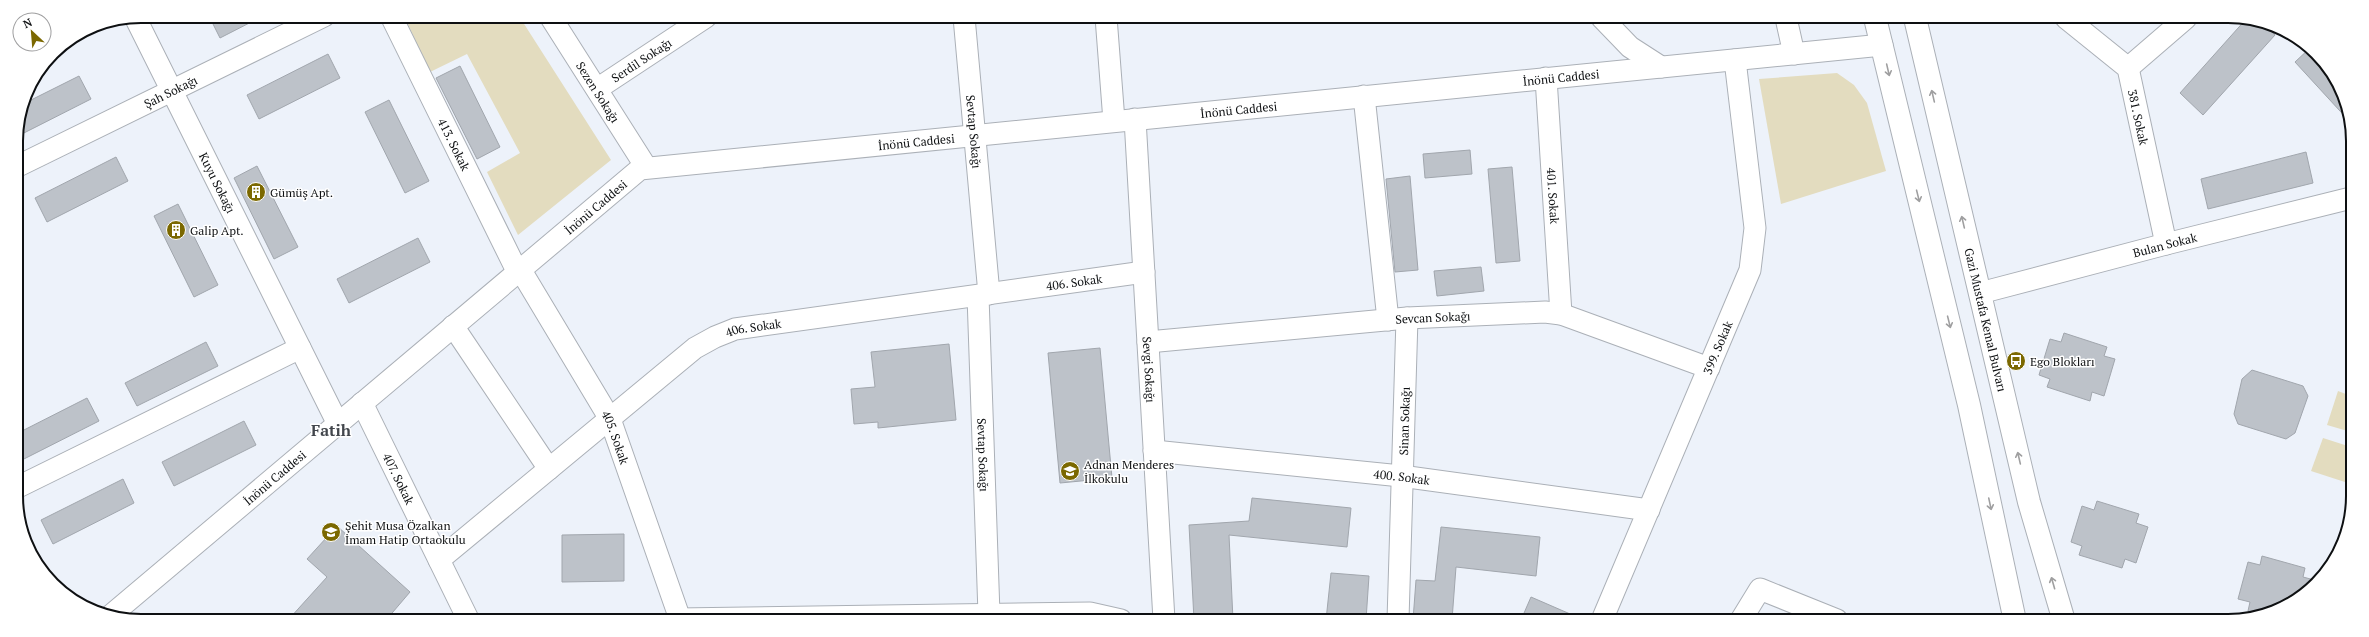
<svg xmlns="http://www.w3.org/2000/svg" width="2369" height="637" font-family="'PT Serif',serif">
<style>
.green{fill:#e3dcbf}
.building{fill:#bdc2c9;stroke:#a1a6ad}
.lines{fill:none;stroke-linecap:round;stroke-linejoin:round}
.minor-casing{stroke:#abb0b7;stroke-width:23}
.major-casing{stroke:#abb0b7;stroke-width:24}
.minor{stroke:#fff;stroke-width:21}
.major{stroke:#fff;stroke-width:22}
.oneway{stroke:#9f9fa0}
.labels{text-anchor:middle;dominant-baseline:central;stroke-width:3;stroke-linejoin:round;paint-order:stroke}
.street-label{font-size:12px;fill:#0e1012;stroke:#fff}
.poi-label{font-size:12px;fill:#0e1012;stroke:#fff;text-anchor:start}
.district-label{font-size:16px;font-weight:bold;fill:#42464c;stroke:#fff}
.rim{fill:none;stroke:#0e1012;stroke-width:2}
</style>
<rect width="100%" height="100%" fill="#edf2fa"/>
<!-- green -->
<g class="green">
<path d="M404 16H519L611 160 518 235 487 172 520 153 467 54 430 72Z"/>
<path d="M1837 73 1854 85 1867 103 1886 171 1781 204 1759 79Z"/>
<path d="M2338 391 2351 396V432L2327 425Z"/>
<path d="M2323 438 2351 447V484L2311 471Z"/>
</g>
<!-- building -->
<g class="building">
<path d="M209 16H263L220 38Z"/>
<path d="M2247 18 2260 21 2275 35 2203 115 2180 93Z"/>
<path d="M2310 48 2316 53 2340 86 2351 117V123L2295 62Z"/>
<path d="M328 54 340 78 259 119 247 95Z"/>
<path d="M460 66 500 147 477 159 436 78Z"/>
<path d="M79 76 91 99 16 137 23 104Z"/>
<path d="M389 100 429 181 405 193 365 112Z"/>
<path d="M1470 150 1472 174 1425 178 1423 154Z"/>
<path d="M2306 152 2313 183 2208 209 2201 179Z"/>
<path d="M116 157 128 181 47 222 35 198Z"/>
<path d="M257 166 298 247 274 259 234 178Z"/>
<path d="M1512 167 1520 261 1496 263 1488 169Z"/>
<path d="M1410 176 1418 270 1395 272 1386 179Z"/>
<path d="M178 204 218 285 194 297 154 216Z"/>
<path d="M418 238 430 262 349 303 337 279Z"/>
<path d="M1481 267 1484 291 1437 296 1434 271Z"/>
<path d="M2064 333 2107 347 2104 356 2115 359 2104 396 2092 392 2090 401 2047 387 2050 379 2039 375 2050 339 2061 342Z"/>
<path d="M206 342 218 366 137 406 125 383Z"/>
<path d="M949 344 956 420 878 428V422L854 424 851 389 875 387 871 352Z"/>
<path d="M1100 348 1112 478 1060 483 1048 353Z"/>
<path d="M2252 370 2303 386 2308 396 2295 433 2286 439 2238 424 2234 414 2242 379Z"/>
<path d="M87 398 99 421 18 462V433Z"/>
<path d="M244 421 256 445 174 486 162 462Z"/>
<path d="M123 479 134 503 53 544 41 520Z"/>
<path d="M1252 498 1351 508 1347 547 1229 535 1233 620H1194L1189 525 1249 521Z"/>
<path d="M2097 501 2139 514 2136 523 2148 527 2136 563 2125 559 2122 568 2079 555 2082 546 2071 542 2082 506 2094 510Z"/>
<path d="M337 526 410 592 387 619H289L327 577 307 559Z"/>
<path d="M1441 527 1540 537 1536 576 1456 567 1452 620H1413L1416 580 1435 581Z"/>
<path d="M624 534V581L562 582V535Z"/>
<path d="M2262 556 2305 568 2303 577 2318 581 2310 590 2276 612 2262 615 2248 611 2250 602 2238 599 2248 562 2260 565Z"/>
<path d="M1331 573 1369 576 1366 620H1326Z"/>
<path d="M1531 597 1584 620H1521Z"/>
</g>
<g class="lines">
<defs>
<g id="minor">
<path id="s1" d="M391 16 517 271"/>
<path id="s2" d="M550 16 646 167"/>
<path id="s3" d="M135 17 338 424"/>
<path id="s4" d="M964 17 989 294"/>
<path d="M1106 17 1114 121"/>
<path d="M1602 18 1630 47 1661 67"/>
<path d="M1786 18 1794 54"/>
<path id="s5" d="M2066 18 2128 68 2166 244"/>
<path d="M2128 68 2186 18"/>
<path id="s6" d="M1546 78 1561 314"/>
<path id="s7" d="M597 89 706 17"/>
<path d="M1364 96 1388 320"/>
<path id="s8" d="M1135 119 1164 620"/>
<path id="s9" d="M16 167 324 16"/>
<path id="s10" d="M520 269 610 419 680 619"/>
<path id="s11" d="M1980 293 2166 244 2351 198"/>
<path id="s12" d="M978 296 989 614"/>
<path d="M453 326 549 469"/>
<path id="s13" d="M1148 342 1407 318 1545 312 1561 314 1709 368"/>
<path id="s14" d="M362 403 468 619"/>
<path id="s15" d="M1154 451 1401 476 1649 510"/>
<path d="M18 487 300 348"/>
<path id="s16" d="M439 560 695 348 715 337 735 329 1144 272"/>
<path id="s17" d="M110 616 640 169 1882 45"/>
<path d="M678 619 1090 613 1121 620"/>
<path id="s18" d="M1398 620 1407 318"/>
<path id="s19" d="M1602 620 1750 270 1755 228 1735 60"/>
<path d="M1741 620 1760 589 1837 620"/>
</g>
<g id="major">
<path d="M1875 18 1969 405 2015 621"/>
<path id="s20" d="M1915 18 2029 502 2064 621"/>
</g>
</defs>
<!-- minor casing -->
<use href="#minor" class="minor-casing"/>
<!-- major casing -->
<use href="#major" class="major-casing"/>
<!-- minor -->
<use href="#minor" class="minor"/>
<!-- major -->
<use href="#major" class="major"/>
</g>
<!-- one-way arrows -->
<defs><path id="oneway-shaft" d="M-6 0H5M1.5-3L5.5 0L1.5 3" fill="none" stroke-width="1.6" stroke-linecap="round" stroke-linejoin="round"/></defs>
<g class="oneway">
<use href="#oneway-shaft" transform="translate(1888 70) rotate(77)"/>
<use href="#oneway-shaft" transform="translate(1933 96) rotate(-103)"/>
<use href="#oneway-shaft" transform="translate(1918 196) rotate(76)"/>
<use href="#oneway-shaft" transform="translate(1963 222) rotate(-103)"/>
<use href="#oneway-shaft" transform="translate(1949 322) rotate(76)"/>
<use href="#oneway-shaft" transform="translate(2019 458) rotate(-103)"/>
<use href="#oneway-shaft" transform="translate(1990 504) rotate(78)"/>
<use href="#oneway-shaft" transform="translate(2053 583) rotate(-106)"/>
</g>
<!-- icons -->
<defs>
<symbol id="building-disc" viewBox="-11 -11 22 22"><circle r="9.5" fill="#7b6800" stroke="#fff"/><path d="M-4-6H4V6H1V3H-1V6H-4ZM-2.5-4.3h1.7v1.8h-1.7ZM.8-4.3h1.7v1.8H.8ZM-2.5-1h1.7V.8h-1.7ZM.8-1h1.7V.8H.8Z" fill="#fff"/></symbol>
<symbol id="bus-disc" viewBox="-11 -11 22 22"><circle r="9.5" fill="#7b6800" stroke="#fff"/><path d="M-5-6H5V4H4V6H2V4H-2V6H-4V4H-5ZM-3.5-4V0h7V-4ZM-3.5 1.2v1.5H-2V1.2ZM2 1.2v1.5H3.5V1.2Z" fill="#fff"/></symbol>
<symbol id="school-disc" viewBox="-11 -11 22 22"><circle r="9.5" fill="#7b6800" stroke="#fff"/><path d="M0-5L7-2L0 1L-7-2ZM-4 1L0 2.5L4 1V4Q0 6-4 4Z" fill="#fff"/></symbol>
</defs>
<g fill-rule="evenodd">
<use href="#building-disc" x="245" y="181" width="22" height="22"/>
<use href="#building-disc" x="165" y="219" width="22" height="22"/>
<use href="#bus-disc" x="2005" y="350" width="22" height="22"/>
<use href="#school-disc" x="1059" y="460" width="22" height="22"/>
<use href="#school-disc" x="320" y="521" width="22" height="22"/>
</g>
<g class="labels">
<!-- street labels -->
<g class="street-label">
<text stroke="none"><textPath href="#s7" startOffset="53">Serdil Sokağı</textPath></text>
<text stroke="none"><textPath href="#s17" startOffset="1619">İnönü Caddesi</textPath></text>
<text stroke="none"><textPath href="#s9" startOffset="172">Şah Sokağı</textPath></text>
<text stroke="none"><textPath href="#s2" startOffset="90">Sezen Sokağı</textPath></text>
<text stroke="none"><textPath href="#s17" startOffset="1295">İnönü Caddesi</textPath></text>
<text stroke="none"><textPath href="#s5" startOffset="130">381. Sokak</textPath></text>
<text stroke="none"><textPath href="#s4" startOffset="115">Sevtap Sokağı</textPath></text>
<text stroke="none"><textPath href="#s17" startOffset="971">İnönü Caddesi</textPath></text>
<text stroke="none"><textPath href="#s1" startOffset="143">413. Sokak</textPath></text>
<text stroke="none"><textPath href="#s3" startOffset="185">Kuyu Sokağı</textPath></text>
<text stroke="none"><textPath href="#s6" startOffset="118">401. Sokak</textPath></text>
<text stroke="none"><textPath href="#s17" startOffset="635">İnönü Caddesi</textPath></text>
<text stroke="none"><textPath href="#s11" startOffset="191">Bulan Sokak</textPath></text>
<text stroke="none"><textPath href="#s16" startOffset="719">406. Sokak</textPath></text>
<text stroke="none"><textPath href="#s13" startOffset="286">Sevcan Sokağı</textPath></text>
<text stroke="none"><textPath href="#s20" startOffset="310">Gazi Mustafa Kemal Bulvarı</textPath></text>
<text stroke="none"><textPath href="#s16" startOffset="395">406. Sokak</textPath></text>
<text stroke="none"><textPath href="#s19" startOffset="296">399. Sokak</textPath></text>
<text stroke="none"><textPath href="#s8" startOffset="251">Sevgi Sokağı</textPath></text>
<text stroke="none"><textPath href="#s18" startOffset="199">Sinan Sokağı</textPath></text>
<text stroke="none"><textPath href="#s10" startOffset="194">405. Sokak</textPath></text>
<text stroke="none"><textPath href="#s12" startOffset="159">Sevtap Sokağı</textPath></text>
<text stroke="none"><textPath href="#s17" startOffset="215">İnönü Caddesi</textPath></text>
<text stroke="none"><textPath href="#s15" startOffset="249">400. Sokak</textPath></text>
<text stroke="none"><textPath href="#s14" startOffset="84">407. Sokak</textPath></text>
</g>
<!-- poi labels -->
<g class="poi-label">
<text x="270" y="192">Gümüş Apt.</text>
<text x="190" y="230">Galip Apt.</text>
<text x="2030" y="361">Ego Blokları</text>
<text x="1084" y="464">Adnan Menderes<tspan x="1084" dy="14">İlkokulu</tspan></text>
<text x="345" y="525">Şehit Musa Özalkan<tspan x="345" dy="14">İmam Hatip Ortaokulu</tspan></text>
</g>
<!-- district labels -->
<g class="district-label">
<text x="331" y="430">Fatih</text>
</g>
</g>
<!-- crop -->
<path d="M0 0H2369V637H0ZM141 23H2228A118 118 0 0 1 2346 141V496A118 118 0 0 1 2228 614H141A118 118 0 0 1 23 496V141A118 118 0 0 1 141 23Z" fill="#fff" fill-rule="evenodd"/>
<path class="rim" d="M141 23H2228A118 118 0 0 1 2346 141V496A118 118 0 0 1 2228 614H141A118 118 0 0 1 23 496V141A118 118 0 0 1 141 23Z"/>
<!-- north arrow -->
<g transform="translate(32 32) rotate(334)"><circle r="19" fill="#ffffff" stroke="#9f9fa0"/>
<path d="M0-3L7 15L0 10L-7 15Z" fill="#7b6800"/>
<text y="-6" font-size="11" font-weight="bold" text-anchor="middle" fill="#0e1012">N</text>
</g>
</svg>
